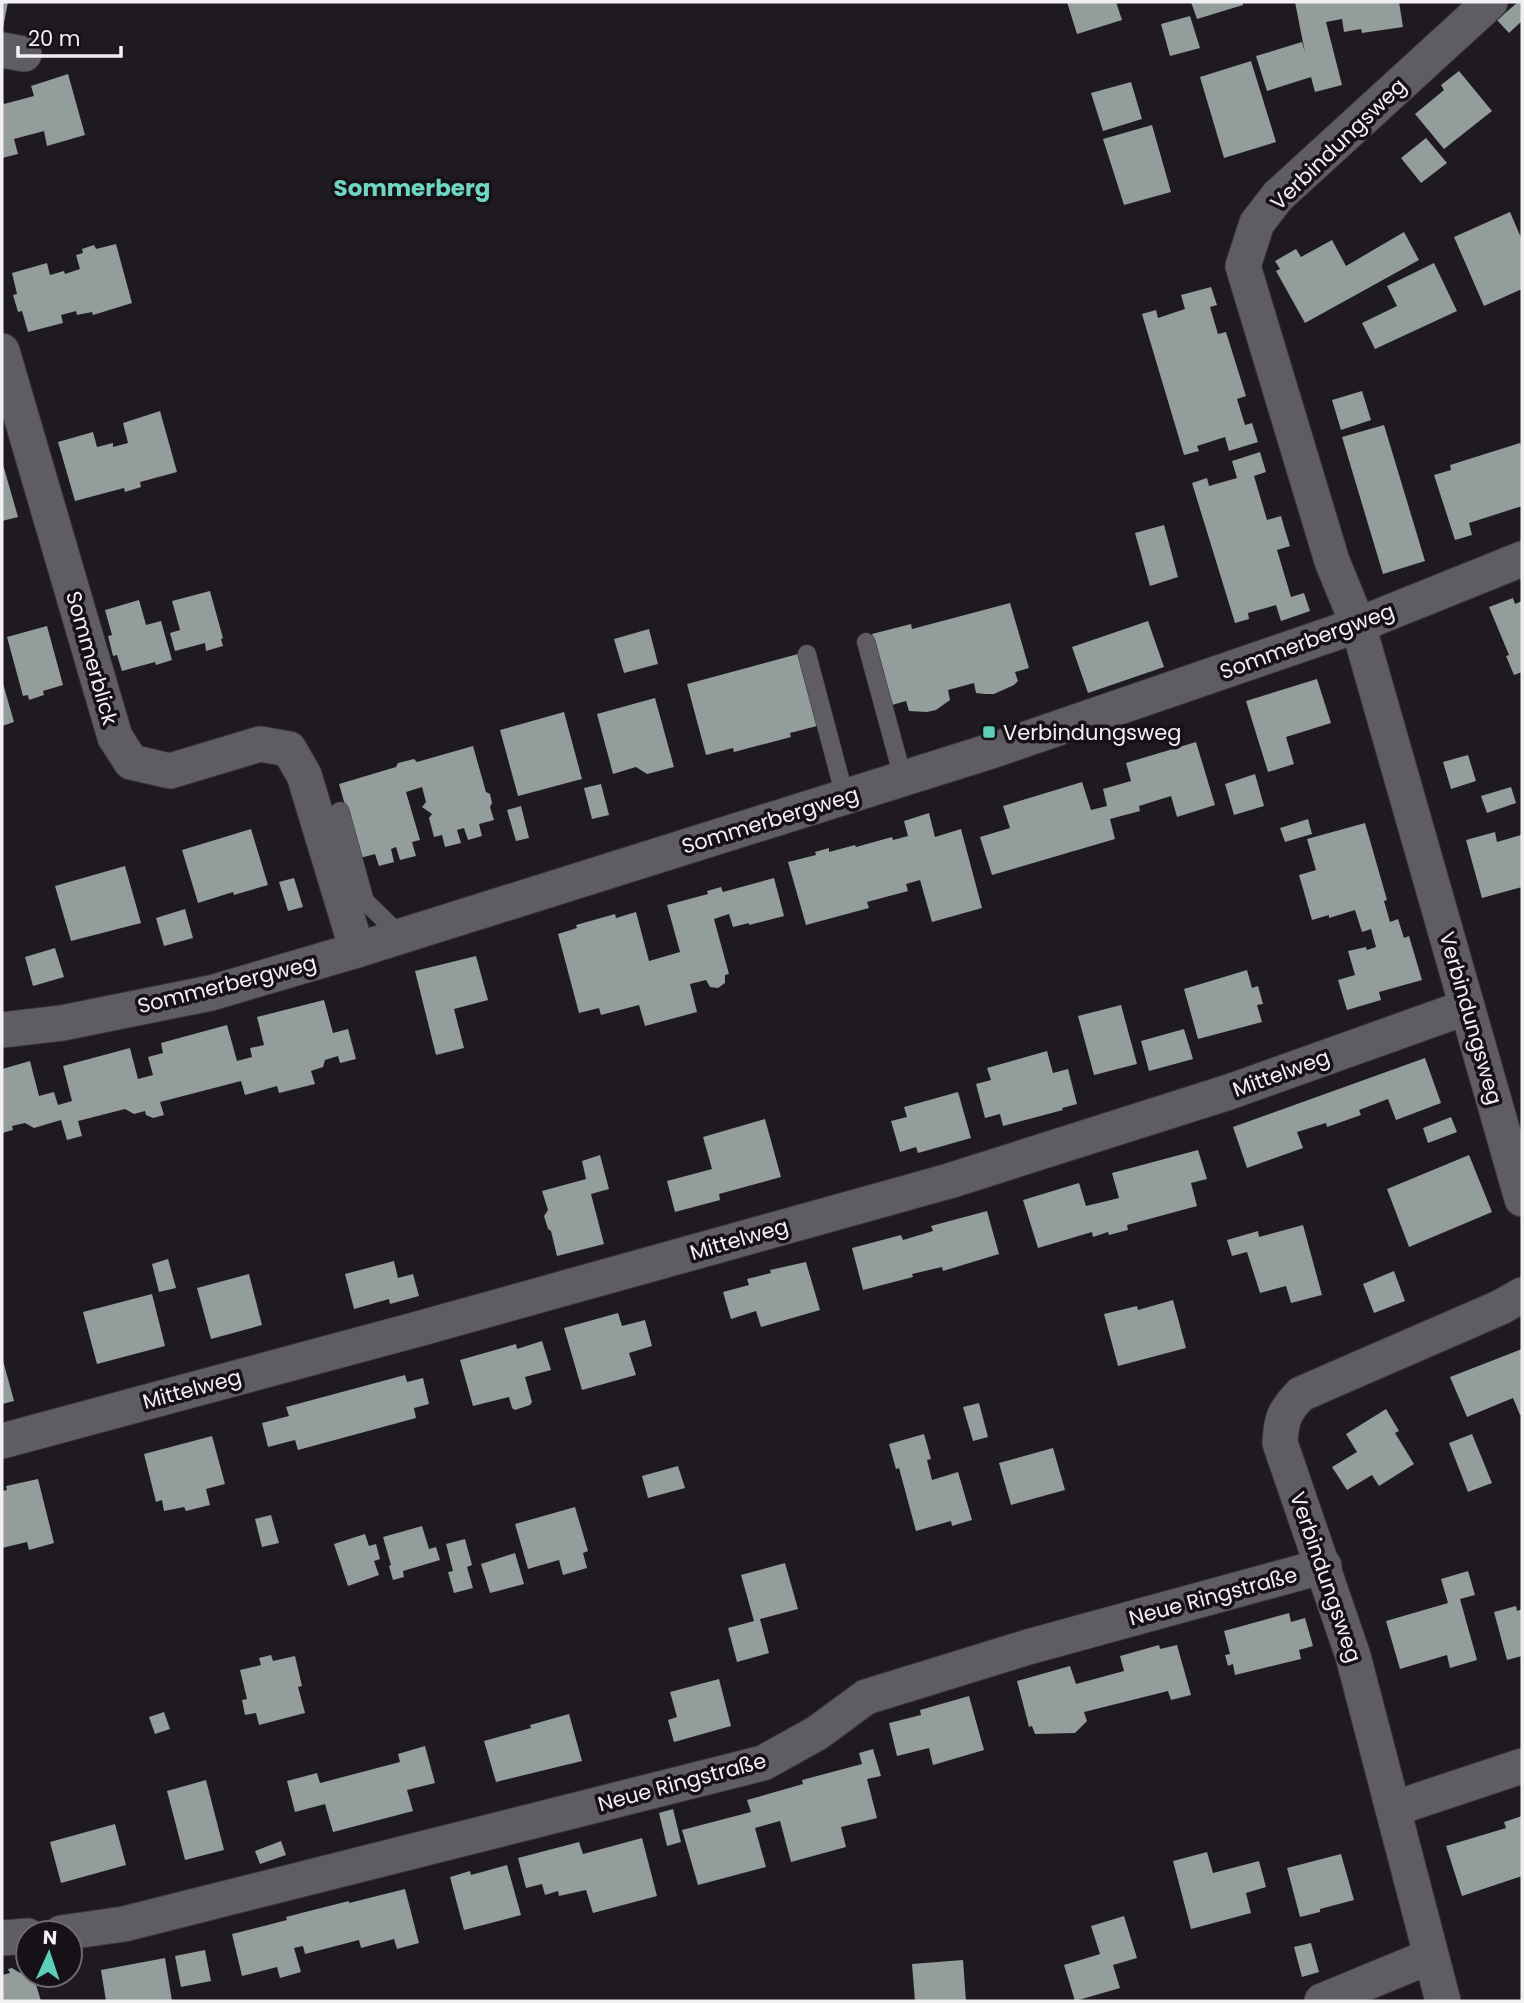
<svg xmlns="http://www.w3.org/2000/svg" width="1524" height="2003" font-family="Poppins,sans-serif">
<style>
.building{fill:#939d9b}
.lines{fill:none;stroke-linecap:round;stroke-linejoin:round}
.lane-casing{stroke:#373539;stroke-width:19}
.street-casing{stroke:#373539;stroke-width:37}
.lane{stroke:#605c63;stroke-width:18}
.street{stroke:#605c63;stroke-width:35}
.poi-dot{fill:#5ccebb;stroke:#151117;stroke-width:2.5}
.labels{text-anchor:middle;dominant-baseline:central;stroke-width:7;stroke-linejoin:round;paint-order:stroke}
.street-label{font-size:21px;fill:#f3f0f4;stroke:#151117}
.poi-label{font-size:21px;fill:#f3f0f4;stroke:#151117;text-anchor:start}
.neighbourhood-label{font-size:23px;font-weight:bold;fill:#70d6c4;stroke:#151117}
</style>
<rect width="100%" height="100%" fill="#1e1a20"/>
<!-- building -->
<g class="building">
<path d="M2 2H8L3 28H2Z"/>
<path d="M1067 2H1116L1122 20 1077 34Z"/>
<path d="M1191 2H1243V5L1197 19Z"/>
<path d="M1295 2H1399L1403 27 1362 33 1361 29 1344 32 1342 19 1326 22 1342 85 1315 92 1311 77 1267 91 1256 56 1302 42 1305 53Z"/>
<path d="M1518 2H1522V21L1509 33 1497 20Z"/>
<path d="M1190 16 1200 48 1170 56 1161 24Z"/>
<path d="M1251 61 1276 142 1224 158 1200 77Z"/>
<path d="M1459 71 1492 111 1444 149 1415 114 1444 90 1441 85Z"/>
<path d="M68 74 85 135 47 146 44 131 14 139 18 154 2 158V99L4 104 34 96 31 86Z"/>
<path d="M1131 82 1142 119 1103 131 1091 93Z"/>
<path d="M1152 125 1171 192 1124 205 1103 139Z"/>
<path d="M1426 138 1447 163 1421 183 1401 158Z"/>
<path d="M1510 212 1522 240V289L1484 306 1454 237Z"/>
<path d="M1404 232 1419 260 1305 323 1276 271 1280 269 1275 261 1296 249 1301 257 1332 240 1346 266Z"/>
<path d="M116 244 132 303 93 315 92 312 77 315 76 311 61 315 63 323 28 332 22 311 18 312 13 295 17 294 12 273 47 263 50 275 64 271 65 274 80 269 76 255 83 253 82 249 94 245 96 249Z"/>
<path d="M1434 263 1457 311 1375 349 1362 323 1397 306 1387 286Z"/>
<path d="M1211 287 1217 305 1210 307 1218 334 1226 332 1246 396 1237 399 1245 425 1252 423 1258 442 1229 451 1225 437 1197 446 1199 451 1184 455 1142 314 1156 310 1158 318 1185 309 1181 295Z"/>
<path d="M1362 391 1371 420 1341 430 1332 400Z"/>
<path d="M160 411 177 472 140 482 141 487 125 492 124 488 75 501 58 442 93 432 97 447 113 443V447L128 443 123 423Z"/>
<path d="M1384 425 1425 561 1383 574 1342 437Z"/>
<path d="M1520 443 1522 450V506L1469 523 1472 535 1455 540 1434 475 1451 470 1450 465Z"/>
<path d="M1260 452 1266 472 1254 476 1267 520 1281 516 1285 530 1290 546 1277 550 1291 597 1304 593 1310 611 1281 621 1276 605 1248 613 1249 619 1235 623 1192 483 1207 478 1209 486 1237 478 1232 461Z"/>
<path d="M2 461 18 517 2 521Z"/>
<path d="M1164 525 1178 577 1150 586 1135 533Z"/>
<path d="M210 591 223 638 221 639 223 646 206 651 205 643 175 651 170 633 180 630 172 601Z"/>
<path d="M1513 598 1515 604 1522 601V672L1514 675 1506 656 1509 655 1489 607Z"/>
<path d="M139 600 146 625 161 621 172 660 156 665 155 662 122 671 117 655 113 656 108 636 112 635 105 610Z"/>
<path d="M1010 603 1029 668 1015 672 1018 681 1014 685 994 694H985L976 693 974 683 948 690 950 700 936 710 927 712 909 711 906 701 892 705 872 634 911 624 912 629Z"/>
<path d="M1148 621 1164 667 1088 693 1072 647Z"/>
<path d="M47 626 63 685 43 691 44 695 29 700 28 695 23 696 7 637Z"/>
<path d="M649 629 658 664 624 673 614 639Z"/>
<path d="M798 654 817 726 790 733 791 737 734 752 733 748 706 755 687 684Z"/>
<path d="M1317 679 1331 723 1286 737 1294 764 1268 772 1246 701Z"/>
<path d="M2 680 14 722 2 726Z"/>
<path d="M655 698 674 767 647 774 636 767 613 774 597 714Z"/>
<path d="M564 712 582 779 518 796 500 730Z"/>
<path d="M1196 742 1215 805 1177 817 1171 796 1139 806 1140 811 1110 819 1115 839 992 875 980 837 1010 828 1003 806 1082 782 1091 810 1107 806 1103 789 1131 781 1126 763Z"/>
<path d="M473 746 486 792 490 794 492 803 490 807 494 820 479 824 482 836 468 840 464 828 457 830 461 843 445 847 442 835 434 837 429 818 432 814 422 807 426 802 422 787 406 792 420 840 412 842 416 856 400 860 396 847 391 849 394 862 379 866 375 854 360 858 339 784 396 767 398 763 414 759 417 762Z"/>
<path d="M1468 755 1476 781 1451 789 1443 762Z"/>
<path d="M1255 774 1264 806 1234 815 1225 784Z"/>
<path d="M601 784 609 815 592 819 584 788Z"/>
<path d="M1511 787 1516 803 1487 813 1481 796Z"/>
<path d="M521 806 529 838 516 841 507 810Z"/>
<path d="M929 813 935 837 961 829 982 908 932 922 920 880 906 884 908 891 867 902 869 908 806 925 788 862 816 855 815 852 829 848V852L855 845 856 847 892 837 893 840 908 836 904 821Z"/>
<path d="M1308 819 1312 834 1285 842 1280 828Z"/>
<path d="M1365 823 1387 900 1384 901 1390 922 1398 919 1404 938 1409 936 1422 980 1379 992 1381 1000 1347 1010 1338 980 1355 975 1348 951 1366 947 1367 950 1376 947 1371 929 1362 932 1355 910 1329 918V915L1312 920 1299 875 1316 870 1307 839Z"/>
<path d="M251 829 268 885 234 895 233 892 198 903 182 850Z"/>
<path d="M1495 832 1497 842 1521 835 1522 841V887L1482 898 1466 840Z"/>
<path d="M125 866 141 923 71 941 55 886Z"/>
<path d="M294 878 303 907 288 911 279 882Z"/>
<path d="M774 878 784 916 749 925V923L733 927 729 914 714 919 729 974 725 975V983L718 988 710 987 706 980 690 984 697 1012 645 1026 639 1005 601 1015 599 1008 579 1013 558 934 577 928 576 925 615 914 616 918 636 912 649 961 680 952 667 905 708 894 707 891 721 887 723 892Z"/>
<path d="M185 909 193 938 164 946 156 918Z"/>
<path d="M55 948 64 977 33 986 25 957Z"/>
<path d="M476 956 488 1000 454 1009 464 1048 436 1055 415 971Z"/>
<path d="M1247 970 1252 988 1258 986 1263 1004 1257 1005 1262 1022 1198 1039 1184 989Z"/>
<path d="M324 1000 333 1033 348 1029 356 1059 340 1063 338 1056 325 1060 323 1067 311 1071 315 1084 279 1093 277 1086 245 1095 241 1081 160 1102 164 1115 153 1118 146 1115 145 1111 134 1114 125 1109 78 1121 82 1136 67 1140 61 1120 34 1128 25 1123 12 1126 13 1130 2 1133V1069L30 1061 39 1096 54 1092 58 1105 72 1101 63 1066 130 1048 138 1079 153 1075 148 1057 163 1053 161 1043 227 1025 237 1061 252 1057 250 1048 264 1045 257 1017Z"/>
<path d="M1121 1005 1137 1064 1094 1075 1078 1016Z"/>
<path d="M1184 1029 1193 1059 1149 1071 1141 1041Z"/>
<path d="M1047 1051 1053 1073 1068 1069 1077 1104 1062 1108 1063 1110 1003 1126 1000 1114 985 1118 976 1084 991 1080 987 1068Z"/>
<path d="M1425 1058 1441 1103 1396 1120 1388 1099 1359 1110 1361 1115 1327 1127 1326 1123 1297 1132 1303 1148 1247 1168 1233 1127Z"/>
<path d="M958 1092 971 1138 918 1153 916 1147 900 1152 891 1121 907 1117 904 1107Z"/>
<path d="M1451 1117 1457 1132 1428 1143 1423 1128Z"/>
<path d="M765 1119 781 1177 719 1194 720 1200 675 1212 667 1181 712 1169 703 1137Z"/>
<path d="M1198 1150 1207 1179 1191 1183 1197 1206 1127 1225 1128 1230 1109 1235 1108 1232 1093 1237 1092 1232 1038 1248 1023 1200 1079 1183 1086 1206 1119 1198 1112 1173Z"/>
<path d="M600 1155 609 1189 591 1194 604 1244 557 1256 551 1231 548 1229 544 1216 548 1210 542 1191 586 1179 582 1161Z"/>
<path d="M1469 1155 1492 1212 1409 1247 1387 1189Z"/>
<path d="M987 1211 999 1254 943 1271 942 1267 912 1274 913 1277 863 1290 852 1248 901 1235 903 1240 933 1231 931 1226Z"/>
<path d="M1303 1225 1322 1295 1291 1303 1286 1286 1260 1293 1247 1252 1232 1256 1227 1240 1258 1231 1259 1237Z"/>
<path d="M168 1259 176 1288 159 1292 152 1264Z"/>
<path d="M394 1261 398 1278 413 1274 419 1296 390 1304 389 1299 354 1309 345 1274Z"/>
<path d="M806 1262 820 1310 761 1327 756 1311 731 1319 723 1292 749 1285 747 1279 771 1273 770 1270Z"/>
<path d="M1394 1271 1405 1301 1374 1313 1363 1284Z"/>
<path d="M249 1274 262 1325 211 1339 197 1288Z"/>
<path d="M152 1294 165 1346 97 1364 83 1312Z"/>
<path d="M1173 1300 1186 1348 1118 1366 1104 1314 1137 1306 1138 1310Z"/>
<path d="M618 1313 622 1326 645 1320 652 1346 629 1353 636 1375 582 1390 564 1328Z"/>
<path d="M542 1341 551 1370 525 1377 532 1402 530 1405 515 1410 512 1408 509 1397 473 1406 460 1360 516 1344 517 1349Z"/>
<path d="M1522 1349V1414L1520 1415 1513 1398 1467 1417 1450 1377Z"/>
<path d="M2 1357 14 1401 2 1404Z"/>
<path d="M405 1375 407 1382 423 1378 429 1404 414 1408 416 1418 298 1450 295 1440 268 1447 262 1423 289 1416 286 1407Z"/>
<path d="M979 1403 988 1437 973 1441 963 1407Z"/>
<path d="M1386 1409 1399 1431 1395 1433 1414 1464 1379 1486 1372 1475 1347 1490 1332 1467 1357 1452 1346 1434Z"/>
<path d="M924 1434 931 1459 927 1460 932 1480 958 1472 972 1520 952 1526 951 1521 916 1531 899 1468 896 1469 889 1444Z"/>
<path d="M1472 1434 1492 1483 1468 1492 1449 1443Z"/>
<path d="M212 1436 225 1484 206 1489 210 1505 186 1511 184 1507 164 1511 162 1500 156 1502 144 1454Z"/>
<path d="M1053 1448 1065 1490 1011 1505 999 1463Z"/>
<path d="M678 1466 685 1488 648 1498 642 1476Z"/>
<path d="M38 1479 54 1543 29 1550 27 1542 2 1548V1491L7 1490 6 1486Z"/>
<path d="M575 1507 588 1551 583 1553 587 1568 563 1575 559 1560 528 1569 515 1524Z"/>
<path d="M271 1515 279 1543 262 1547 255 1519Z"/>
<path d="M422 1526 429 1549 436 1547 440 1560 403 1571 404 1577 393 1580 389 1566 391 1565 383 1537Z"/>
<path d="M365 1534 369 1546 376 1544 380 1559 374 1561 379 1575 348 1586 334 1544Z"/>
<path d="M465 1539 472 1565 467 1567 473 1588 454 1593 448 1572 453 1571 446 1544Z"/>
<path d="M515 1553 524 1584 490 1593 481 1564Z"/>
<path d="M785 1563 798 1609 760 1619 769 1653 737 1662 728 1628 754 1621 741 1575Z"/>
<path d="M1468 1571 1475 1595 1460 1599 1477 1660 1450 1668 1447 1655 1400 1669 1386 1621 1448 1603 1441 1579Z"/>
<path d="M1516 1606 1517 1611 1522 1609V1656L1507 1660 1494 1612Z"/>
<path d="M1289 1613 1291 1622 1305 1618 1313 1646 1299 1650 1301 1659 1235 1675 1233 1664 1228 1666 1225 1655 1230 1654 1224 1631Z"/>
<path d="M1159 1645 1160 1649 1177 1645 1191 1695 1171 1700 1168 1691 1084 1712 1087 1721 1075 1733 1035 1734 1032 1726 1029 1727 1017 1681 1070 1666 1076 1684 1124 1671 1120 1656Z"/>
<path d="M271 1655 273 1661 295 1656 302 1686 298 1687 305 1713 259 1725 256 1713 245 1715 242 1700 247 1699 240 1670 261 1665 259 1658Z"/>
<path d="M719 1679 731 1726 674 1742 668 1720 677 1717 670 1692Z"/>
<path d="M969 1696 984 1750 933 1765 929 1748 897 1756 889 1723 921 1715 920 1710Z"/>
<path d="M164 1712 170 1729 155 1734 149 1717Z"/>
<path d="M569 1714 582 1761 496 1782 484 1741 531 1728 530 1725Z"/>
<path d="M425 1746 435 1783 407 1790 413 1811 333 1832 325 1804 295 1812 287 1781 317 1773 320 1783 400 1762 398 1754Z"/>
<path d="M873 1749 881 1776 867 1779 877 1818 841 1827 846 1847 791 1862 780 1821 755 1828 766 1867 698 1885 682 1830 751 1812 747 1800 803 1784 802 1780 862 1764 859 1753Z"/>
<path d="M206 1780 224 1850 185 1860 167 1791Z"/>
<path d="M673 1809 681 1842 667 1846 659 1813Z"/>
<path d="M1522 1816V1876L1462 1896 1446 1846 1506 1828 1504 1822Z"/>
<path d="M115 1824 126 1865 61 1883 50 1842Z"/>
<path d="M642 1838 657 1896 593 1913 586 1890 559 1896 558 1891 545 1895 542 1884 526 1888 518 1858 579 1842 583 1854Z"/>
<path d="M281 1841 286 1855 260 1864 255 1851Z"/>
<path d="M1207 1852 1213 1873 1259 1861 1266 1887 1246 1893 1251 1913 1191 1929 1173 1861Z"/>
<path d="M1341 1854 1354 1900 1320 1909V1912L1300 1917 1287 1868Z"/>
<path d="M507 1865 521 1915 464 1930 450 1877 470 1871 471 1875Z"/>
<path d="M405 1889 419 1943 397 1949 394 1939 361 1948 359 1940 305 1954 303 1946 294 1948 301 1972 280 1978 277 1967 242 1976 232 1934 287 1920 286 1917 317 1909 349 1901V1903Z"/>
<path d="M1124 1916 1137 1958 1113 1965 1120 1988 1075 2001 1064 1965 1100 1954 1091 1926Z"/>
<path d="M1311 1943 1319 1972 1302 1977 1294 1947Z"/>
<path d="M205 1950 211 1981 181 1987 175 1956Z"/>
<path d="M165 1958 172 2001H106L101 1970Z"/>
<path d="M963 1960 966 2001H915L912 1964Z"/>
<path d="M12 1968 20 1973 28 1971V1975H33L41 2001H2V1975L10 1973 8 1969Z"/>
</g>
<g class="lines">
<defs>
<g id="lane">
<path d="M866 642 903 778"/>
<path d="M807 654 845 797"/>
<path d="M340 811 365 901 401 936"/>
</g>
<g id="street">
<path d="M1490 2 1278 196 1257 223 1243 266 1332 561 1358 625 1522 1199"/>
<path d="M2 50 24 54"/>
<path d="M2 351 115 737 131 762 170 771 260 744 289 749 304 775 357 950"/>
<path d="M2 1030 62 1023 211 993 357 950 994 750 1358 625 1522 559"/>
<path d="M2 1441 418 1329 949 1181 1229 1092 1467 1007"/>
<path d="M1393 1809 1522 1766"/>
<path d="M61 1933 124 1924 763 1763 817 1733 866 1697 1028 1647 1324 1566"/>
<path d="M2 1938 28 1936"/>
<path d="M1322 2001 1431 1956"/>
<path d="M1443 2001 1353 1656 1280 1443C1281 1420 1284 1411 1301 1394L1501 1307 1522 1295"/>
</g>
</defs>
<!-- lane casing -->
<use href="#lane" class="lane-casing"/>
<!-- street casing -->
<use href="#street" class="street-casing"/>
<!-- lane -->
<use href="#lane" class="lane"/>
<!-- street -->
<use href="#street" class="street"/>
</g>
<!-- markers -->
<rect class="poi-dot" x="982" y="725" width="14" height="14" rx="3.5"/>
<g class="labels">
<!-- street labels -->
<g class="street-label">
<text transform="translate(1338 144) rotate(-44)">Verbindungsweg</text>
<text transform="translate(1307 641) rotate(-20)">Sommerbergweg</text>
<text transform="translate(92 658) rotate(74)">Sommerblick</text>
<text transform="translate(770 820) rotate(-17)">Sommerbergweg</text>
<text transform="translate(227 984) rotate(-14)">Sommerbergweg</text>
<text transform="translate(1471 1018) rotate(74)">Verbindungsweg</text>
<text transform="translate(1281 1073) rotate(-20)">Mittelweg</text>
<text transform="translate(739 1239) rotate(-16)">Mittelweg</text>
<text transform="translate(192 1389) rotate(-15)">Mittelweg</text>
<text transform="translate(1326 1577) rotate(71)">Verbindungsweg</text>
<text transform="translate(1213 1596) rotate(-15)">Neue Ringstraße</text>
<text transform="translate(682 1782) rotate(-15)">Neue Ringstraße</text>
</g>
<!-- poi labels -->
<g class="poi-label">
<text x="1003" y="732">Verbindungsweg</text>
</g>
<!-- neighbourhood labels -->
<g class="neighbourhood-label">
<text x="412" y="188">Sommerberg</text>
</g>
</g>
<!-- border -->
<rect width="1524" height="2003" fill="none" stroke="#f3f0f4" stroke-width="7"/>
<!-- north arrow -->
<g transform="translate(49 1954) rotate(3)"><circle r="33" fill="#151117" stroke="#6e6a6f" stroke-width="2"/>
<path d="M0-5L12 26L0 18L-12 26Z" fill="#5ccebb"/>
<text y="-10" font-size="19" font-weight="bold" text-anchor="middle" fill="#f3f0f4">N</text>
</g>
<!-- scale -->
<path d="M18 46v10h103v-10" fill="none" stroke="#f3f0f4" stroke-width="3.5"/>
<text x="28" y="46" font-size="21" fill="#f3f0f4" stroke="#151117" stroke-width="5" paint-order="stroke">20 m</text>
</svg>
